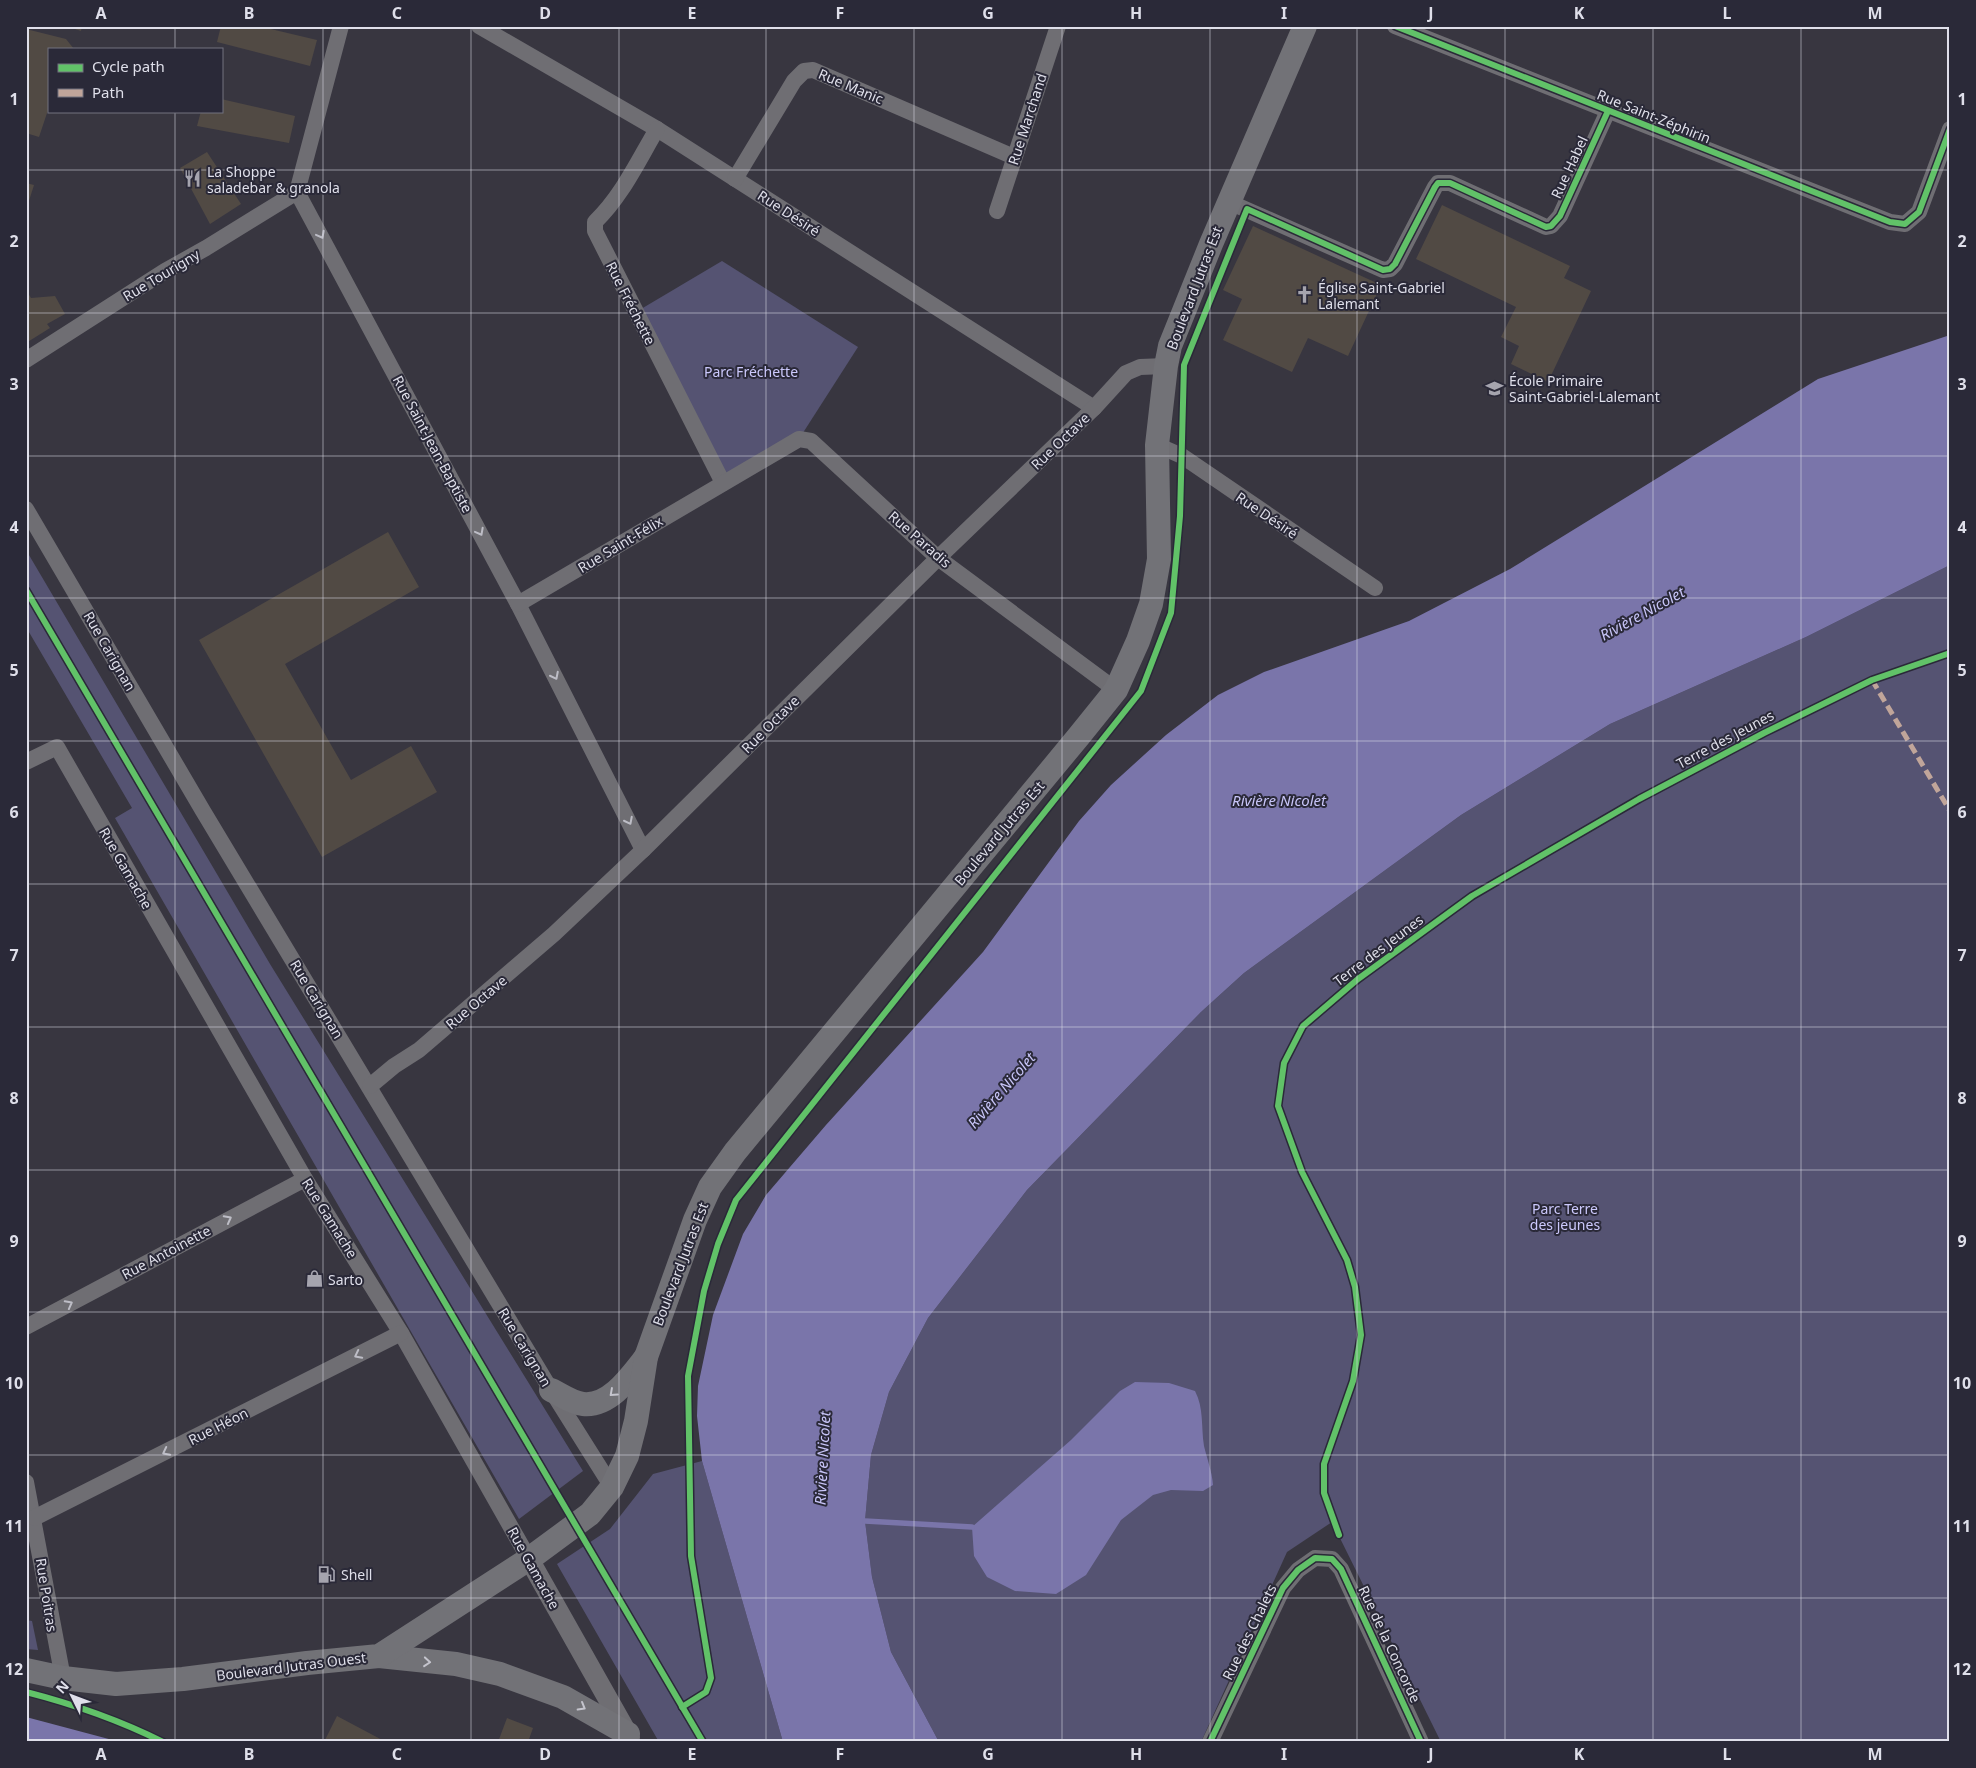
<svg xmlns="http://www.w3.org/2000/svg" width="1976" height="1768" font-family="'Noto Sans',sans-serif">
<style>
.green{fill:#555372}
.water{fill:#7a75aa}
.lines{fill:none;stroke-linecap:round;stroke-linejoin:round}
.stream{stroke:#7a75aa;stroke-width:5.5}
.building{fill:#514a44}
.minor{stroke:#6f6e73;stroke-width:16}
.tertiary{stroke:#6f6e73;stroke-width:20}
.secondary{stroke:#727277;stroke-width:24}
.quiet{stroke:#c0a59a;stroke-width:5;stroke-dasharray:10 5;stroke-linecap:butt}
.cycleway-casing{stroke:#2a2938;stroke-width:9}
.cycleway{stroke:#61c268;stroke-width:6}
.oneway{stroke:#bdbdc6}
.oneway2{stroke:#c4c4cd}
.grid{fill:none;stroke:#dfdfea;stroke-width:1;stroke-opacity:0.55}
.labels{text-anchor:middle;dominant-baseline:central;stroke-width:4;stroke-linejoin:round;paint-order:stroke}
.street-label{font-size:14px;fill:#dfdfea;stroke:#2a2938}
.poi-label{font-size:14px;fill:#dfdfea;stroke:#2a2938;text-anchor:start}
.park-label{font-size:14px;fill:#ccc9fc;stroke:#2a2938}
.water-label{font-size:15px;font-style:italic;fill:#c8c5f8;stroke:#2a2938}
.neatline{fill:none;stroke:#dfdfea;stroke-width:2}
.grid-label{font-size:16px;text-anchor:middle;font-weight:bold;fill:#dfdfea}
</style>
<rect width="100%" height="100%" fill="#383640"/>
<!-- green -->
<g class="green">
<path d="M722 261 858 347 799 439 723 483 636 312Z"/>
<path d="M26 550 270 964 583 1471 519 1519 115 818 132 808 26 627Z"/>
<path d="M1950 565V1742H1441L1332 1522 1287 1552 1201 1742H939L891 1652 872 1577 865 1521 871 1455 889 1392 928 1318 1027 1190 1201 1012 1244 973 1461 815 1610 724 1806 637Z"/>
<path d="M702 1461 783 1742H659L557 1564 610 1529 653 1474Z"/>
<path d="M26 1620 32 1621 38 1650 26 1649Z"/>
</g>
<!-- water -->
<g class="water">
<path d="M1950 335V565L1806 637 1610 724 1461 815 1244 973 1201 1012 1027 1190 928 1318 889 1392 871 1455 865 1521 872 1577 891 1652 939 1742H783L702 1461 697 1416 698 1386 713 1315 743 1234 766 1195 826 1125 983 952 1079 821 1111 785 1166 735 1218 695 1264 672 1409 621 1510 569 1818 379Z"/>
<path d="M1135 1382 1169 1383 1195 1391C1204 1408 1201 1427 1204 1446 1207 1459 1212 1471 1213 1485L1203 1491 1171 1490 1153 1495 1121 1520 1086 1575 1056 1594 1015 1591 987 1577 974 1556 972 1527 1071 1440 1120 1391Z"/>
<path d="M26 1717 120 1742H26Z"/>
</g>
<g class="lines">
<!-- stream -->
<path class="stream" d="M865 1521 972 1527"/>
</g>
<!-- building -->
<g class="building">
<path d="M66 26H82L81 31Z"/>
<path d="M221 26H258L317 40 310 66 217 42Z"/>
<path d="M26 29 66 39 74 49H49V107L39 137 26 133Z"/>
<path d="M221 99 295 116 289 143 197 126 201 111H221Z"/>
<path d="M207 152 241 204 210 224 180 168Z"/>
<path d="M26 183 34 185 27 207H26Z"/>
<path d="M1442 205 1570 266 1564 278 1591 291 1548 382 1511 364 1519 346 1501 337 1516 307 1416 259Z"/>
<path d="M1253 226 1381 285 1348 356 1308 338 1292 372 1223 340 1242 299 1223 290Z"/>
<path d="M26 290 31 298 55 296 65 314 47 324 50 328 26 343Z"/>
<path d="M388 532 419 587 285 664 351 780 411 746 437 792 322 857 199 640Z"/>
<path d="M337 1716 386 1742H324Z"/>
<path d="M507 1718 533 1728 528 1742H498Z"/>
</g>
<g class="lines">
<!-- minor -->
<g class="minor">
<path d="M341 26 297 192 518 604 643 850"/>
<path d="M479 26 657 129 1094 408"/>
<path d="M1395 26 1890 222 1905 224 1919 212 1950 129"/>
<path d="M657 129C638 161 622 196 595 222V231L723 483"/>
<path d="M735 179 794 81 804 71 813 70 1014 157"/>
<path d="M1229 202 1383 270 1390 269 1395 264 1435 187 1438 183H1450L1546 227 1551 226 1560 216 1608 111"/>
<path d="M997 211 1058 26"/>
<path d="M26 360 165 271 206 248 297 192"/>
<path d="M1157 445 1182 456 1375 588"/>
<path d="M26 509 203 811 551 1390 612 1487"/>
<path d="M518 604 799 439 811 441 938 558 1116 690"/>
<path d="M26 762 57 747 305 1179 401 1333 529 1559"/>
<path d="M370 1086 394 1066 419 1050 554 934 643 850 938 558 1094 408 1126 373 1140 367 1166 366"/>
<path d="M26 1327 305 1179"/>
<path d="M26 1482 63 1678"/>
<path d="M34 1518 401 1333"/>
<path d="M1210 1742 1283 1588 1298 1570 1315 1558 1332 1559 1341 1569 1421 1742"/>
</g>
<!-- tertiary -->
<path class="tertiary" d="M529 1559 630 1738"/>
<!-- secondary -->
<g class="secondary">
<path d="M551 1390C560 1394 572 1403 583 1404 610 1407 631 1376 646 1357"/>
<path d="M379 1656 456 1664 500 1674 563 1697 628 1734"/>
<path d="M26 1670 63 1678 116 1684 183 1679 307 1663 379 1656 529 1559 590 1514 612 1487 627 1456 636 1421 646 1357 695 1220 710 1187 735 1152 1079 736 1116 690 1138 641 1151 604 1159 559 1157 445 1166 366 1170 346 1211 244 1305 26"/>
</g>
<!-- quiet -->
<path class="quiet" d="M1872 680 1950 811"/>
<defs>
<g id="cycleway">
<path d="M1395 26 1890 222 1905 224 1919 212 1950 129"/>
<path d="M26 590 703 1742"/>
<path d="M1339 1535 1324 1493V1464L1353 1381 1361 1335 1355 1287 1347 1260 1302 1172 1278 1106 1284 1063 1303 1026 1358 979 1472 896 1639 799 1764 733 1872 680 1950 653"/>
<path d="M26 1692C73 1704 119 1720 163 1742"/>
<path d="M682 1707 706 1692 711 1678 691 1556 688 1376 704 1291 718 1244 736 1200 1141 691 1171 613 1180 516 1184 365 1247 209 1383 270 1390 269 1395 264 1435 187 1438 183H1450L1546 227 1551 226 1560 216 1608 111"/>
<path d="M1210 1742 1283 1588 1298 1570 1315 1558 1332 1559 1341 1569 1421 1742"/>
</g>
</defs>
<!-- cycleway casing -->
<use href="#cycleway" class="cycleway-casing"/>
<!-- cycleway -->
<use href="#cycleway" class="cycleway"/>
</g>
<!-- one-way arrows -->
<defs><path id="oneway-chevron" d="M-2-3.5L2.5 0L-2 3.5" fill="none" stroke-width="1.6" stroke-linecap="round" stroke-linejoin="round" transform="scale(1.25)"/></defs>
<g class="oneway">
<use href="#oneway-chevron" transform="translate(321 235) rotate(62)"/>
<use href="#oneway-chevron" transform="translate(480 532) rotate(62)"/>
<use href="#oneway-chevron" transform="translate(555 676) rotate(63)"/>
<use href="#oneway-chevron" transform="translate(629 821) rotate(63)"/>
<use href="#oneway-chevron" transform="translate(228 1219) rotate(-28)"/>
<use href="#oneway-chevron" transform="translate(69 1304) rotate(-28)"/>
<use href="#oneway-chevron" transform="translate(358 1355) rotate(153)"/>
<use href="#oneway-chevron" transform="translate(166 1452) rotate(153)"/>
</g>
<g class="oneway2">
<use href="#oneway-chevron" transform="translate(613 1393) rotate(138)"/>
<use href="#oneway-chevron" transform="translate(427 1662) rotate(5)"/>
<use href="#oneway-chevron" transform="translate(582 1707) rotate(30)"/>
</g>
<!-- grid -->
<path class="grid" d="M175 26V49M323 26V1742M471 26V1742M619 26V1742M766 26V1742M914 26V1742M1062 26V1742M1210 26V1742M1357 26V1742M1505 26V1742M1653 26V1742M1801 26V1742M175 111V1742M26 170H1950M26 313H1950M26 456H1950M26 598H1950M26 741H1950M26 884H1950M26 1027H1950M26 1170H1950M26 1312H1950M26 1455H1950M26 1598H1950"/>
<!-- icons -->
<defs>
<symbol id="restaurant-bare" viewBox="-9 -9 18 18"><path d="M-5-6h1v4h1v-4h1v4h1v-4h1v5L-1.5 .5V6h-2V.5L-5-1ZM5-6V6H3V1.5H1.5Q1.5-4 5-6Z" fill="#a5a4ae" stroke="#2a2938" stroke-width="2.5" paint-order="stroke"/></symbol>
<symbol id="church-bare" viewBox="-9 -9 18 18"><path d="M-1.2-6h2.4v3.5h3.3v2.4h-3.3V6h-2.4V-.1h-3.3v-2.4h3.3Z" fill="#a5a4ae" stroke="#2a2938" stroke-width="2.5" paint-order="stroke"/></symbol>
<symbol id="school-bare" viewBox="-9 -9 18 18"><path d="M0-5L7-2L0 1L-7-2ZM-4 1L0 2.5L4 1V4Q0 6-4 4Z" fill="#a5a4ae" stroke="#2a2938" stroke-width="2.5" paint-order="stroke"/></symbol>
<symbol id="shop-bare" viewBox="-9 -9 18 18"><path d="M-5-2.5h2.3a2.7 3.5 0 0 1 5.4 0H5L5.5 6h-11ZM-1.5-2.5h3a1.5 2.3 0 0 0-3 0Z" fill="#a5a4ae" stroke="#2a2938" stroke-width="2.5" paint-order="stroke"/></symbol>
<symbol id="fuel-bare" viewBox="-9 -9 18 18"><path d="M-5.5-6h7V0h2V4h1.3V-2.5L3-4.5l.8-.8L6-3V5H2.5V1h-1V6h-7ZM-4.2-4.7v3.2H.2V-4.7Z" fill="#a5a4ae" stroke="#2a2938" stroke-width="2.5" paint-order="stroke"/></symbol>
</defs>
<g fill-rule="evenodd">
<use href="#restaurant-bare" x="180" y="166" width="25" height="25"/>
<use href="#church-bare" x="1292" y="282" width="25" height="25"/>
<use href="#school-bare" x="1482" y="376" width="25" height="25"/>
<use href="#shop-bare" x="302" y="1266" width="25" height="25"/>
<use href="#fuel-bare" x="314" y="1562" width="25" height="25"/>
</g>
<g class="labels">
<!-- street labels -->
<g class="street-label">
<text transform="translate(851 86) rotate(23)">Rue Manic</text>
<text transform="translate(1654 116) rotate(22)">Rue Saint-Zéphirin</text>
<text transform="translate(1027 119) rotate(-72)">Rue Marchand</text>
<text transform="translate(1569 167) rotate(-65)">Rue Habel</text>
<text transform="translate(789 213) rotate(33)">Rue Désiré</text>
<text transform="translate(161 275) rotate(-31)">Rue Tourigny</text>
<text transform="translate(1194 288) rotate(-69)">Boulevard Jutras Est</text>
<text transform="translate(631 303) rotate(63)">Rue Fréchette</text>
<text transform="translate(1060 441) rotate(-44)">Rue Octave</text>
<text transform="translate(433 444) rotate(62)">Rue Saint-Jean-Baptiste</text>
<text transform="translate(1267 515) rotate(34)">Rue Désiré</text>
<text transform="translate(920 539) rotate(41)">Rue Paradis</text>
<text transform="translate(620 544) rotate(-31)">Rue Saint-Félix</text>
<text transform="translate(110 651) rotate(60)">Rue Carignan</text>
<text transform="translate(770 724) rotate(-45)">Rue Octave</text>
<text transform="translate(1725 739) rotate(-28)">Terre des Jeunes</text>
<text transform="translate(999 833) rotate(-50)">Boulevard Jutras Est</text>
<text transform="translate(126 868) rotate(60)">Rue Gamache</text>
<text transform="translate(1378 950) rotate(-37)">Terre des Jeunes</text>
<text transform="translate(317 999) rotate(59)">Rue Carignan</text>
<text transform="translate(476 1002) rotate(-40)">Rue Octave</text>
<text transform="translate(330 1218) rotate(58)">Rue Gamache</text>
<text transform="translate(166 1252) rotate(-28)">Rue Antoinette</text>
<text transform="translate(680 1264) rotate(-69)">Boulevard Jutras Est</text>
<text transform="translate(525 1347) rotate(59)">Rue Carignan</text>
<text transform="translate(218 1426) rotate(-27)">Rue Héon</text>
<text transform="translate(534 1568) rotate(61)">Rue Gamache</text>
<text transform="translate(47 1595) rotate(81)">Rue Poitras</text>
<text transform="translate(1249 1632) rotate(-64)">Rue des Chalets</text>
<text transform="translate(1390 1644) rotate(65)">Rue de la Concorde</text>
<text transform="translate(291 1666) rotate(-7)">Boulevard Jutras Ouest</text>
</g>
<!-- poi labels -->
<g class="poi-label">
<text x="207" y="171">La Shoppe<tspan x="207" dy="16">saladebar &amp; granola</tspan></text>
<text x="1318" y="287">Église Saint-Gabriel<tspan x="1318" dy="16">Lalemant</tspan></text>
<text x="1509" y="380">École Primaire<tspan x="1509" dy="16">Saint-Gabriel-Lalemant</tspan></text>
<text x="328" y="1279">Sarto</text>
<text x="341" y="1574">Shell</text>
</g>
<!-- park labels -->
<g class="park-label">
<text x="751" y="371">Parc Fréchette</text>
<text x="1565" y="1208">Parc Terre<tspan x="1565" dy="16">des jeunes</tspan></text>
</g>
<!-- water labels -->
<g class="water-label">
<text transform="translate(1642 613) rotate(-29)">Rivière Nicolet</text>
<text x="1279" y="800">Rivière Nicolet</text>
<text transform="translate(1001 1090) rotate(-49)">Rivière Nicolet</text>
<text transform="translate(822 1458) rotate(-87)">Rivière Nicolet</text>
</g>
</g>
<!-- border -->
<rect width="1976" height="1768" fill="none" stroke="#2a2938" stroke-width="55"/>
<!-- legend -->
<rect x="48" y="48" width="175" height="65" fill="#2a2938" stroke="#72727f"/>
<rect x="58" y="64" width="25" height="8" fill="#61c268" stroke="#72727f"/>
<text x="92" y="72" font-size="15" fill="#dfdfea">Cycle path</text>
<rect x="58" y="89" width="25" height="8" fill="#c0a59a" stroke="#72727f"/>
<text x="92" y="98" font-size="15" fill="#dfdfea">Path</text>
<!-- north arrow -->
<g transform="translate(72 1696) rotate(312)" stroke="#2a2938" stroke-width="4" paint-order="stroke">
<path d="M0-4L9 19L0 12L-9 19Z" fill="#dfdfea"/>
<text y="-8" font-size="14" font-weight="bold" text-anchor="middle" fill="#dfdfea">N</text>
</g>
<rect x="28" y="28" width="1920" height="1712" class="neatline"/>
<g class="grid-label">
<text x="101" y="19">A</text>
<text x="249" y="19">B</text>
<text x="397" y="19">C</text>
<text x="545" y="19">D</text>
<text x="692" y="19">E</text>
<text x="840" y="19">F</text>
<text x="988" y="19">G</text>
<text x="1136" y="19">H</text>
<text x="1284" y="19">I</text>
<text x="1431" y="19">J</text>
<text x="1579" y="19">K</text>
<text x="1727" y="19">L</text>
<text x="1875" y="19">M</text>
<text x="14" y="105">1</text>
<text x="1962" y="105">1</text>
<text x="14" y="247">2</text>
<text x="1962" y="247">2</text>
<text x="14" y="390">3</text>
<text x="1962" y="390">3</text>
<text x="14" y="533">4</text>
<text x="1962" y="533">4</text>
<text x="14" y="676">5</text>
<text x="1962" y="676">5</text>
<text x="14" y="818">6</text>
<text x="1962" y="818">6</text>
<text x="14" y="961">7</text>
<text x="1962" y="961">7</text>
<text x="14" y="1104">8</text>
<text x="1962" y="1104">8</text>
<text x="14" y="1247">9</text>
<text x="1962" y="1247">9</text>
<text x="14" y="1389">10</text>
<text x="1962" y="1389">10</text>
<text x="14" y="1532">11</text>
<text x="1962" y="1532">11</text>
<text x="14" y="1675">12</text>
<text x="1962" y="1675">12</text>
<text x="101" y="1760">A</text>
<text x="249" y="1760">B</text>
<text x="397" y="1760">C</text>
<text x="545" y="1760">D</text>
<text x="692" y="1760">E</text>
<text x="840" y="1760">F</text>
<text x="988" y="1760">G</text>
<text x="1136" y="1760">H</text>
<text x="1284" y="1760">I</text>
<text x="1431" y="1760">J</text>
<text x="1579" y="1760">K</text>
<text x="1727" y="1760">L</text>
<text x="1875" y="1760">M</text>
</g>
</svg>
